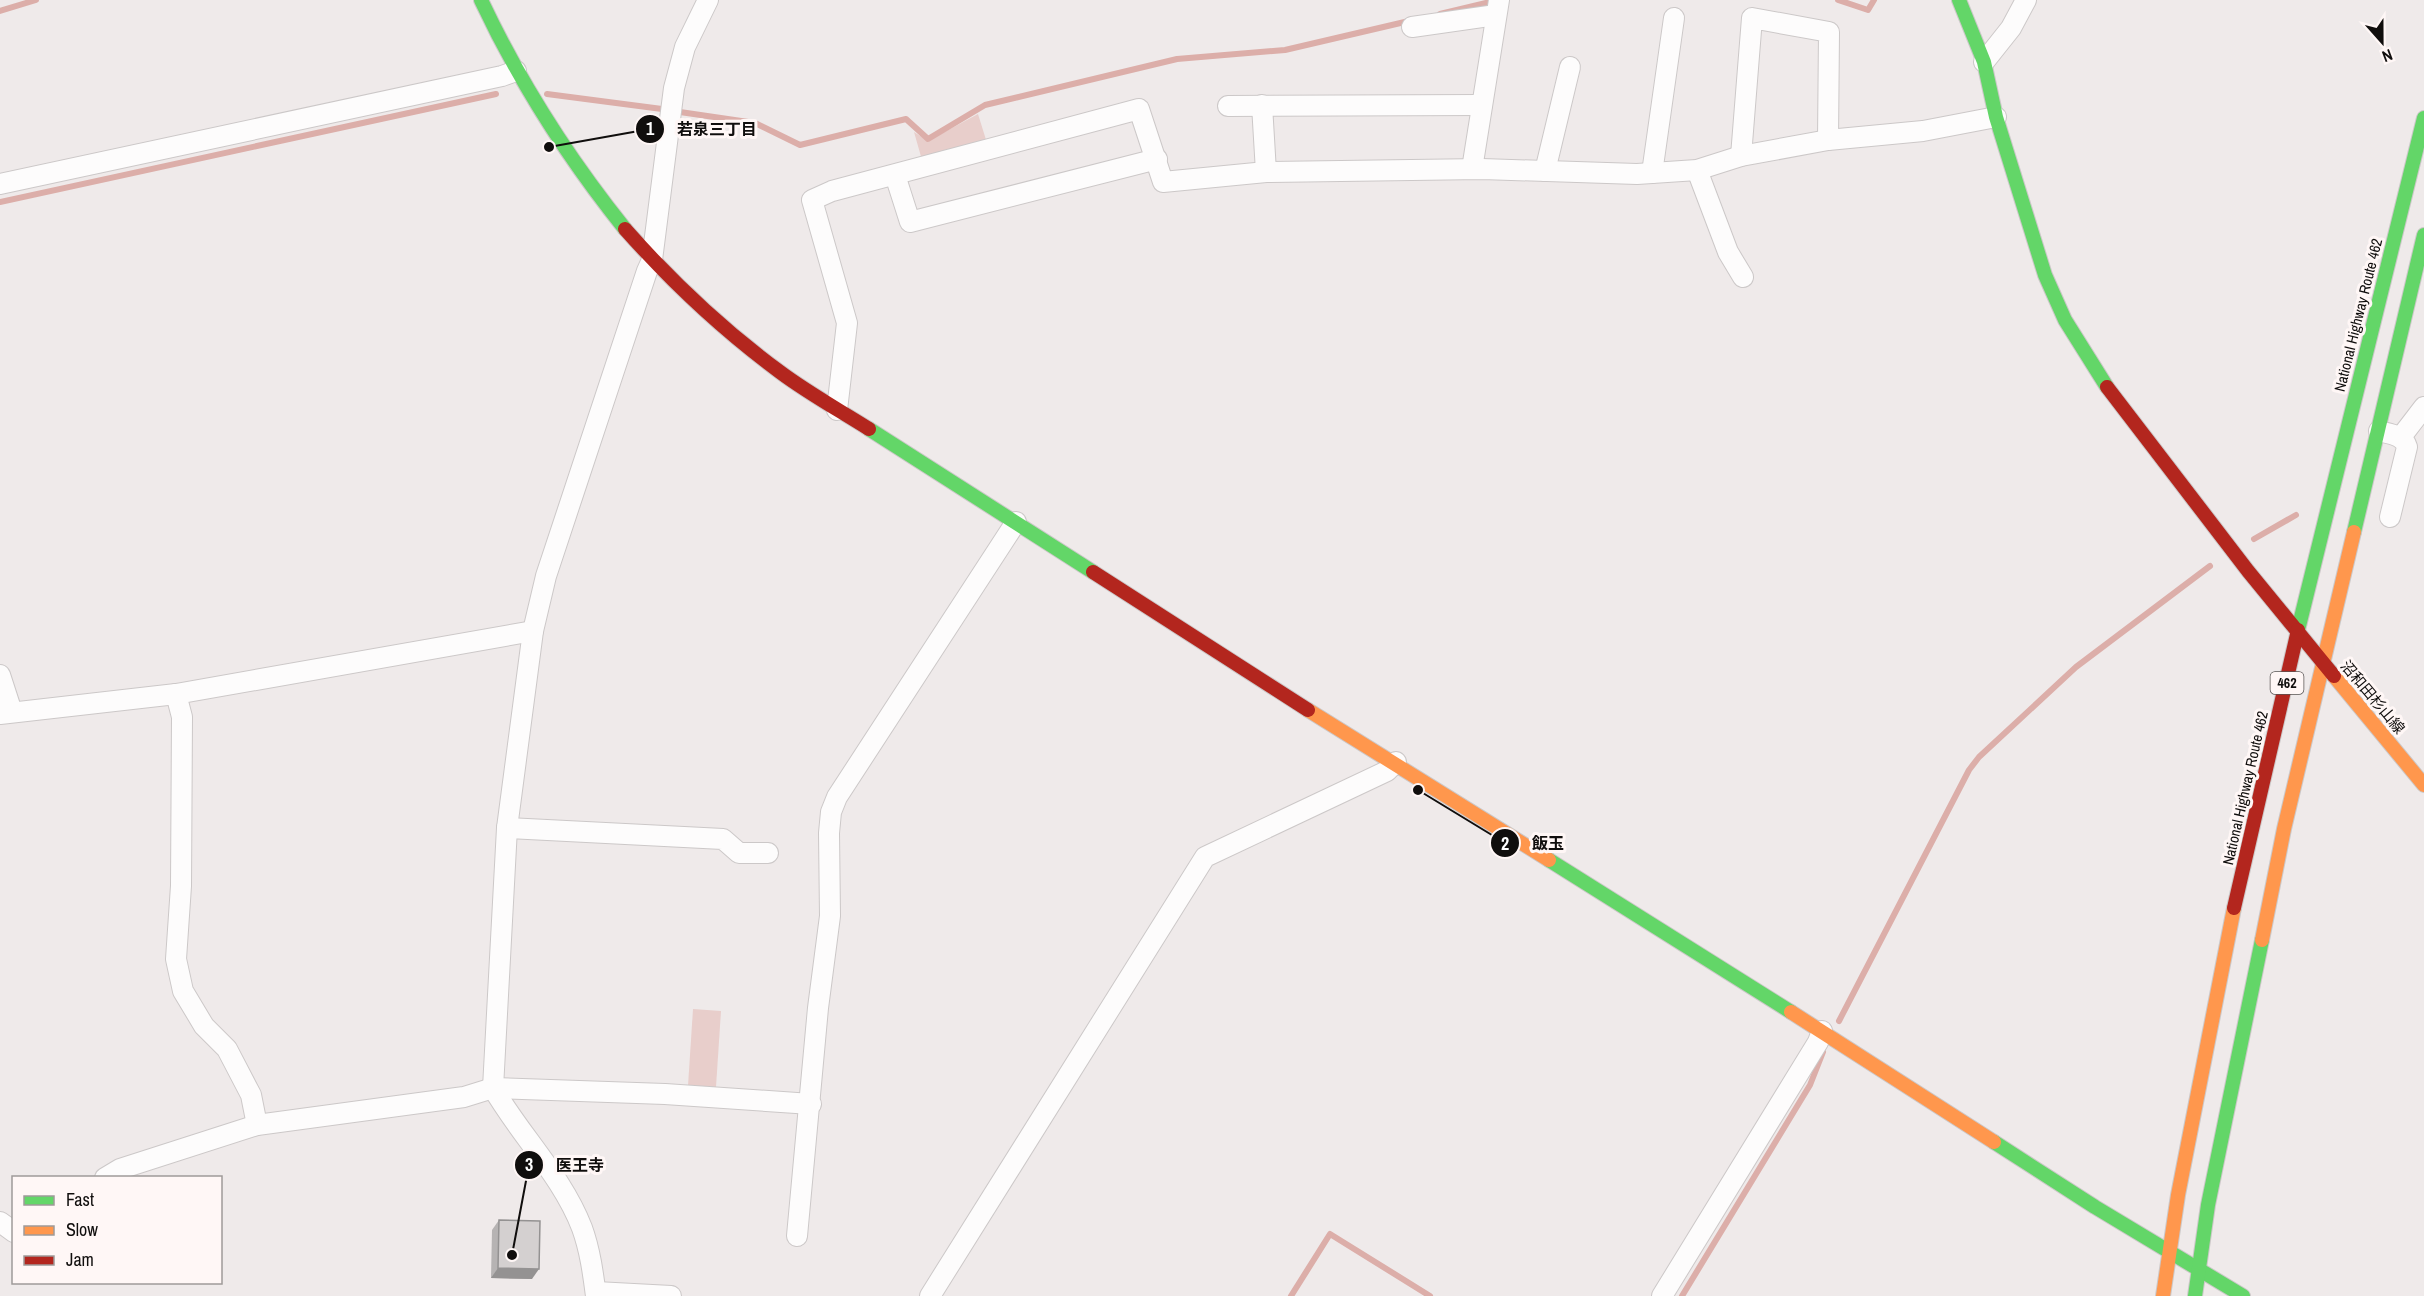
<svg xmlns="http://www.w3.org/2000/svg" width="2424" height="1296" font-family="'Archivo Narrow','Noto Sans JP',sans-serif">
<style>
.green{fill:#e8cecb}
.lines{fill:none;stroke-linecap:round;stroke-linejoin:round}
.stream{stroke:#dcaea9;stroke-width:6}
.street-casing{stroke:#ccc8c8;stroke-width:22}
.fast-casing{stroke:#ccc8c8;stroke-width:16}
.slow-casing{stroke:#ccc8c8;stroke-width:16}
.jam-casing{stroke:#ccc8c8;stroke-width:16}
.street{stroke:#fdfcfc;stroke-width:20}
.fast{stroke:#63d668;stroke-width:14}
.slow{stroke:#ff974d;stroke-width:14}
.jam{stroke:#b3261e;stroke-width:14}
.wall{fill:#b6b3b3}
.shaded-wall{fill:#949292}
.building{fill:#d4d0d0;stroke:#949292;stroke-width:1.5}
.labels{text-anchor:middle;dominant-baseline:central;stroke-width:6;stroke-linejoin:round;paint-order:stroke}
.shield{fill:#fff7f6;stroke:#585453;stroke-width:1.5}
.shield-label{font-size:14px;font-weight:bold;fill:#100e0d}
.street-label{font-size:15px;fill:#100e0d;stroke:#fff7f6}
.leader{fill:none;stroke:#100e0d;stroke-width:2}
.callout-dot{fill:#100e0d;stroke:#fff7f6;stroke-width:2}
.mark-label{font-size:18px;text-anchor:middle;font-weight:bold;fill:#fff}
.callout-label{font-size:16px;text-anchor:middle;font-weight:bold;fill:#100e0d;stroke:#fff7f6;stroke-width:6;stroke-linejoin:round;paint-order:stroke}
</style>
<rect width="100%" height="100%" fill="#efeaea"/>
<!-- green -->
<g class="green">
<path d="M978 114 987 143 922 160 914 132 928 141Z"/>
<path d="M693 1009 721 1011 716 1087 688 1086Z"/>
</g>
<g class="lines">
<!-- stream -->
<g class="stream">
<path d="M1838 0 1868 10 1874 0"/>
<path d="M0 11 36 0"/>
<path d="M1440 14 1494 1"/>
<path d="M547 94 662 109"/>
<path d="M680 112 755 123 800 145 906 119 928 139 985 105 1177 59 1285 50 1409 21"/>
<path d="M0 202 496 94"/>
<path d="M2254 539 2296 515"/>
<path d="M1839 1021 1969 770 1979 757 2076 667 2210 566"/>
<path d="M1291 1296 1330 1234 1430 1296"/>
<path d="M1682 1296 1810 1085 1823 1052"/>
</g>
<defs>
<g id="street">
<path d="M1412 27 1496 15"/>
<path d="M1984 62 2011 28 2026 0"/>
<path d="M1262 105 1266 172"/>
<path d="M1228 106 1482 105"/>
<path d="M1741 156 1752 18 1829 32 1828 140"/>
<path d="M1472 169 1499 0"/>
<path d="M1697 170 1728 252 1743 277"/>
<path d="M1545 171 1570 67"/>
<path d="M1652 173 1674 18"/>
<path d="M895 175 910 222 1157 159"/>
<path d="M0 184 502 76 516 71"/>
<path d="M837 410 847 323 812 200 832 191 1139 109 1163 182 1266 172 1482 169 1637 174 1697 170 1741 156 1828 140 1923 131 1996 117"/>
<path d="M2379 431C2390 434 2404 435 2407 447L2390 517"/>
<path d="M2401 437 2424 407"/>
<path d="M0 675 12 712"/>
<path d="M176 694 182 717 181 886 176 959 183 991 204 1026 227 1049 251 1095 257 1125"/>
<path d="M0 714 176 694 533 631"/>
<path d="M507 828 723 839 739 853H768"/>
<path d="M105 1178 120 1169 257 1125 464 1097 493 1088 665 1094 811 1104"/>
<path d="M0 1222 14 1232"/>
<path d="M797 1236 818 1008 830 916 829 833 831 812 837 797 1016 522"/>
<path d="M596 1292 671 1296"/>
<path d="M596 1296C593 1273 590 1250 582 1228 562 1176 520 1135 493 1088L507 828 533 631 546 576 647 271 652 260 674 88 685 47 708 0"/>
<path d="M930 1296 1205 857 1387 771 1396 762"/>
<path d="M1662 1296 1818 1042 1822 1031"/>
</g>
<g id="fast">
<path d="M481 0C520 83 568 158 625 229"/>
<path d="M1959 0 1984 62 1996 117 2045 275 2065 320 2107 387"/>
<path d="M869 429 1093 572"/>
<path d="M2354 532 2424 235"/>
<path d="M2298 630 2424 118"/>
<path d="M1549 860 1791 1012"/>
<path d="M1994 1142 2095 1207 2243 1296"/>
<path d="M2195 1296 2208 1205 2262 940"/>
</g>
<g id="slow">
<path d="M2334 676 2424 785"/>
<path d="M1308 710 1549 860"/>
<path d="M2262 940 2284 829 2354 532"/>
<path d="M1791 1012 1994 1142"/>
<path d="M2163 1296 2178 1195 2234 908"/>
</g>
<g id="jam">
<path d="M625 229C672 282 723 330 780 372 808 393 839 410 869 429"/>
<path d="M2107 387 2248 571 2334 676"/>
<path d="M1093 572 1308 710"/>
<path d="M2234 908 2298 630"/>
</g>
</defs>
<!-- street casing -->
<use href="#street" class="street-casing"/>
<!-- fast casing -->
<use href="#fast" class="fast-casing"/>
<!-- slow casing -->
<use href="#slow" class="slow-casing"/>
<!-- jam casing -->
<use href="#jam" class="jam-casing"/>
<!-- street -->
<use href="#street" class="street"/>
<!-- fast -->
<use href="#fast" class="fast"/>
<!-- slow -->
<use href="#slow" class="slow"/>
<!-- jam -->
<use href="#jam" class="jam"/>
</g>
<!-- wall -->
<path class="wall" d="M499 1220 532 1279 491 1278 492 1230Z"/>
<!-- shaded-wall -->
<path class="shaded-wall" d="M498 1268 539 1269 532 1279 491 1278Z"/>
<!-- building -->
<path class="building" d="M499 1220 540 1221 539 1269 498 1268Z"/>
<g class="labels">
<!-- shield labels -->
<rect class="shield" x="2270.5" y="672" width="33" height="22" rx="4.5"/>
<g class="shield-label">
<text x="2287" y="683">462</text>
</g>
<!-- street labels -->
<g class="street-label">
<text transform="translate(2358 315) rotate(-76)">National Highway Route 462</text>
<text transform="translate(2373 697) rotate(50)">沼和田杉山線</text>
<text transform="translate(2245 788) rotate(-77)">National Highway Route 462</text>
</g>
</g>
<!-- callouts -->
<path class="leader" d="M549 147L650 129M1418 790L1505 843M512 1255L529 1165"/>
<g class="callout-dot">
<circle cx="549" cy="147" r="6"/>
<circle cx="1418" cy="790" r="6"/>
<circle cx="512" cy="1255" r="6"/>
<circle cx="650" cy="129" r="15"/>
<circle cx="1505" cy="843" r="15"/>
<circle cx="529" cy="1165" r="15"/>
</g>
<g class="mark-label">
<text x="650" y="135">1</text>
<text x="1505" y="850">2</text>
<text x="529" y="1171">3</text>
</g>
<g class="callout-label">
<text x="717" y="135">若泉三丁目</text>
<text x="1548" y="849">飯玉</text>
<text x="580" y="1171">医王寺</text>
</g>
<!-- legend -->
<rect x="12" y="1176" width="210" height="108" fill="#fff7f6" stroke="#9f9a99" stroke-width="1.5"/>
<rect x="24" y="1196" width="30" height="9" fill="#63d668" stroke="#9f9a99" stroke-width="1.5"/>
<text x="66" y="1206" font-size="18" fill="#100e0d">Fast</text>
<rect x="24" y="1226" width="30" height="9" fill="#ff974d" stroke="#9f9a99" stroke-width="1.5"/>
<text x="66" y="1236" font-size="18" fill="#100e0d">Slow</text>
<rect x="24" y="1256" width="30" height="9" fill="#b3261e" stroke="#9f9a99" stroke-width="1.5"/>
<text x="66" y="1266" font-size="18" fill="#100e0d">Jam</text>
<!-- north arrow -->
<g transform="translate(2382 42) rotate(159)" stroke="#fff7f6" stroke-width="4.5" paint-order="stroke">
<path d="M0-4.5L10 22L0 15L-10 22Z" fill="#100e0d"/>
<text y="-9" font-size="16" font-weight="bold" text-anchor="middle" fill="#100e0d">N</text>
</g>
</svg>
